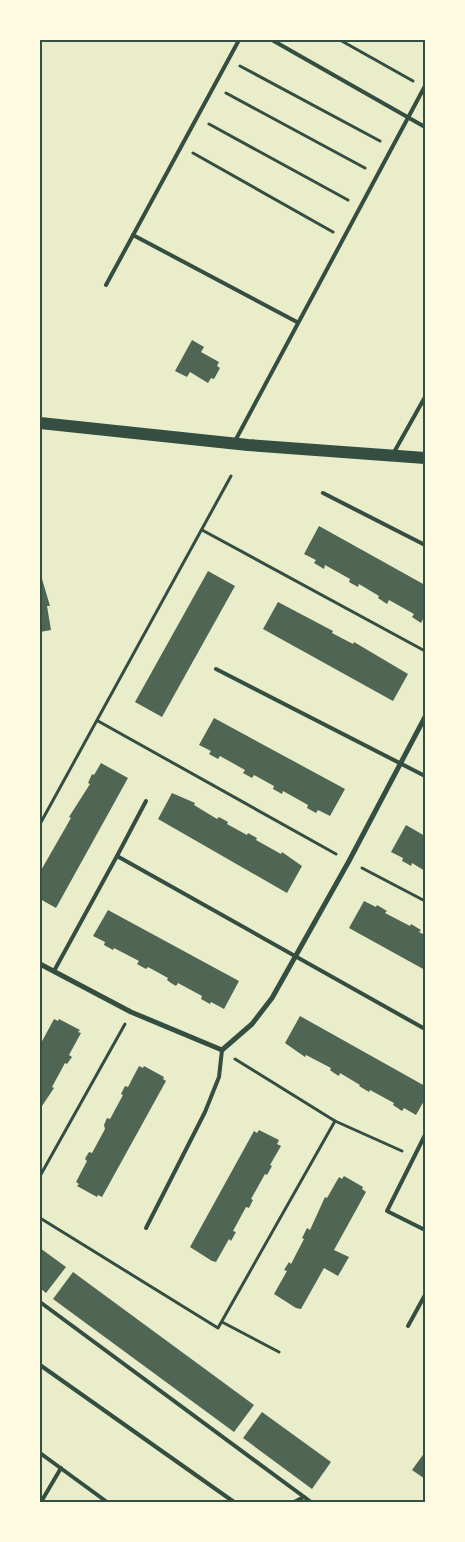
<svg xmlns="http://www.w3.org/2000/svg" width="465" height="1542" font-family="Cabin,sans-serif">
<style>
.building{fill:#4f6655}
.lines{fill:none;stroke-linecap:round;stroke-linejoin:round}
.path{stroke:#344e41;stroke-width:3}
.service{stroke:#344e41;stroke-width:4}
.minor{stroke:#344e41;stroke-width:5}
.primary{stroke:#344e41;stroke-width:12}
.neatline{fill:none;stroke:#344e41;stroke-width:2}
</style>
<rect width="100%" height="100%" fill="#e9edc9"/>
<!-- building -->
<g class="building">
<path d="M192 340 204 347 201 352 219 362 217 366 220 368 214 379 211 378 208 383 190 372 187 377 175 371Z"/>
<path d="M319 526 425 585V620L423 619 421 623 412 617 414 614 389 600 387 604 378 598 379 596 359 584 358 587 349 582 350 579 325 565 324 569 314 563 316 560 304 554Z"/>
<path d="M208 571 235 586 162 717 135 702Z"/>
<path d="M40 572 50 606H47L51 630 40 632Z"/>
<path d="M278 602 333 631 332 633 353 644 354 642 408 674 393 701 263 629Z"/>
<path d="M214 718 345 789 330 816 318 810 316 813 307 808 308 805 283 791 282 794 273 789 274 786 254 775 252 778 243 773 245 770 220 756 218 759 209 754 211 751 199 745Z"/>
<path d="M101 763 128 778 56 908 40 899V872L71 818 69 817 90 784 88 783 92 774 94 775Z"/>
<path d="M172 793 195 803 194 805 217 819 219 817 228 822 227 824 247 835 248 833 257 838 256 840 281 854 282 852 302 866 287 893 158 819Z"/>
<path d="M406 825 425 836V871L412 863 411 866 406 863 402 861 403 858 391 852Z"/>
<path d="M364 901 376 907 377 905 387 911 385 913 410 926 411 924 421 930 419 932 425 935V970L349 928Z"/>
<path d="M108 910 239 981 224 1009 211 1002 210 1004 201 999 202 996 178 983 176 986 171 983 167 980 168 978 148 967 146 969 137 964 139 961 114 948 113 950 104 945 105 942 93 936Z"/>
<path d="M300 1016 425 1086V1099L416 1115 404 1108 402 1111 393 1105 394 1103 370 1090 369 1092 359 1086 360 1085 340 1073 339 1076 334 1073 330 1070 331 1068 306 1055 305 1057 285 1043Z"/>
<path d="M54 1019 58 1021 59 1019 80 1030 78 1032 81 1033 69 1055 72 1057 67 1064 65 1063 52 1087 54 1088 40 1109V1045Z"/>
<path d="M139 1066 143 1068 144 1066 164 1077 163 1079 166 1081 102 1197 98 1195 97 1197 77 1186 79 1184 76 1182 87 1161 85 1159 86 1157 89 1152 92 1153 105 1129 104 1125 107 1118 110 1119 123 1095 121 1094 125 1086 128 1087Z"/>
<path d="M259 1130 279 1140 277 1144 281 1146 270 1165 272 1166 267 1175 265 1174 251 1199 253 1200 249 1208 246 1207 233 1231 236 1232 231 1241 229 1239 216 1262 212 1261 190 1247 254 1131 257 1133Z"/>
<path d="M344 1176 363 1187 362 1189 366 1192 334 1250 349 1257 338 1276 324 1268 301 1309 296 1308 274 1294 287 1271 284 1270 289 1262 291 1264 304 1239 302 1238 307 1228 310 1230 325 1197 327 1198 339 1177 342 1179Z"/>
<path d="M40 1248 66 1267 46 1293 40 1288Z"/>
<path d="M73 1272 254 1405 234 1432 53 1299Z"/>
<path d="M262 1412 331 1462 312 1489 243 1438Z"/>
<path d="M425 1452V1479L412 1470Z"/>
</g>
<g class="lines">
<!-- path -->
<g class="path">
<path d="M340 40 413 81"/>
<path d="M240 66 380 141"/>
<path d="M226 93 365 168"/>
<path d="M209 124 348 200"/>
<path d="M193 153 333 232"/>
<path d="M202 530 425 651"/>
<path d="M98 721 336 854"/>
<path d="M40 824 231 476"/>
<path d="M362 868 425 901"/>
<path d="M235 1059 335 1121 402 1151"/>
<path d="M40 1176 125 1024"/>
<path d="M40 1218 218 1328 335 1121"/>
<path d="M222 1322 279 1352"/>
</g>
<!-- service -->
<g class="service">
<path d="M272 40 425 127"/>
<path d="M133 235 297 322"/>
<path d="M106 285 239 40"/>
<path d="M235 441 425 86"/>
<path d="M393 454 425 397"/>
<path d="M323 493 425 545"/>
<path d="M216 669 425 776"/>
<path d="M117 856 146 801"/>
<path d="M54 971 117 856 425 1029"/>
<path d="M425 1135 387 1211 425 1230"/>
<path d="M146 1228 205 1112 219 1077 222 1050"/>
<path d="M40 1302 311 1502"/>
<path d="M408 1326 425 1295"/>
<path d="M40 1365 234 1502"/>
<path d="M40 1453 107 1502"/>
<path d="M41 1502 61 1468"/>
<path d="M294 1502 304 1497"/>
</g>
<!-- minor -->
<path class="minor" d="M40 964 131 1012 222 1050 252 1024 272 998 349 861 425 717"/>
<!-- primary -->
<path class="primary" d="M40 423 248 445 425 458"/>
</g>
<!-- border -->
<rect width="465" height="1542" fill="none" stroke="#fefae0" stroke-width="82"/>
<rect x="41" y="41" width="383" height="1460" class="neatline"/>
</svg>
